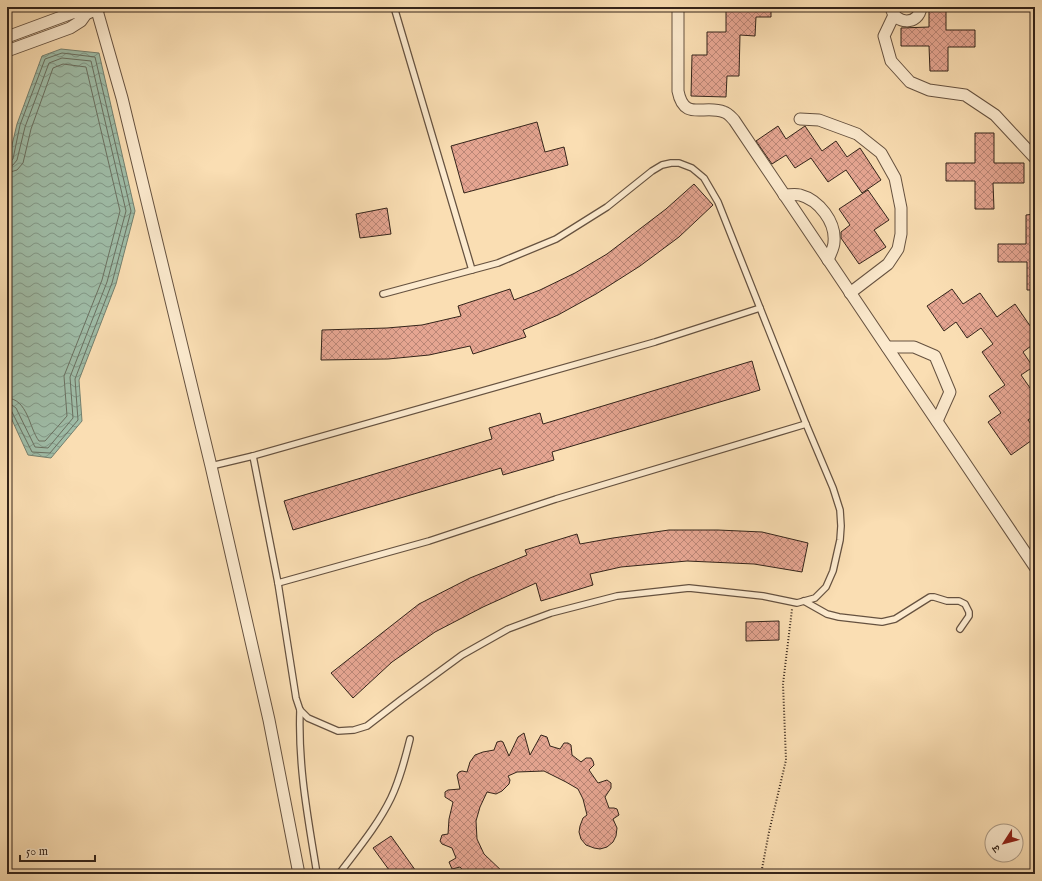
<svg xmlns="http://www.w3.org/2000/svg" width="1042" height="881" font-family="'IM FELL English','Noto Serif Devanagari',serif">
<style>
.water{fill:url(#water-waves);stroke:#74806f}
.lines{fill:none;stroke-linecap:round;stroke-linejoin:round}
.shore{stroke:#6a7061;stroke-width:1}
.building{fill:url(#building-cross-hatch);stroke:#34241a}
.service-casing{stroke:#665240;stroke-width:8}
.minor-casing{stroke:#665240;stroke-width:13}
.path{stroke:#34241a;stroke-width:2;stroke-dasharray:1 2;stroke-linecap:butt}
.service{stroke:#fceace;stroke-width:5.5}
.minor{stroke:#fceace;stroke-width:11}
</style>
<defs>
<pattern id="water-waves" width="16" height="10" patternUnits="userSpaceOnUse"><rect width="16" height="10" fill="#9fbda8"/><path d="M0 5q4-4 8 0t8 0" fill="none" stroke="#829988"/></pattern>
<pattern id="building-cross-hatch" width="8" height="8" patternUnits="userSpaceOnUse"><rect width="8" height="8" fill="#e5a591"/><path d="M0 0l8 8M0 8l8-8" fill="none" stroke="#ba8676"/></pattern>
</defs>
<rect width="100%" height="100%" fill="#fadeb3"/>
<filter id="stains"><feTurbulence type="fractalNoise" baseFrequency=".005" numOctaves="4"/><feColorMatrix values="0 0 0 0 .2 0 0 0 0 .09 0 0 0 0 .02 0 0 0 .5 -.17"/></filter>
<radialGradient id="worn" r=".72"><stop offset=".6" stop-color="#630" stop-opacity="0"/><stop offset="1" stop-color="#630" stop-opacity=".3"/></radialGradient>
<!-- water -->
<path class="water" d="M61 49 99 53 135 211 116 284 79 380 82 421 51 458 28 455 7 409V166L17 124 42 56Z"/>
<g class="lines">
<!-- shore -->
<g class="shore">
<path d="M7 162 10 161 13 159 20 125 45 59 62 53 95 57 131 211 112 283 75 379 78 420 50 453 32 452 12 412 10 409H7"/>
<path d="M7 167 13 165 17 160 25 127 49 63 62 58 91 61 126 211 107 282 70 377 73 418 48 448 35 447 16 408 12 405 7 404"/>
<path d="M7 173 17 170 23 163 31 129 53 68 63 64 86 67 120 211 102 280 64 376 67 416 45 441H39C29 428 28 399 7 398"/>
</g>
</g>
<!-- building -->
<g class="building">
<path d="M726 7H771V17H756L755 36 740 35 739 76H727L726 97 691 96 692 55H707V32H726Z"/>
<path d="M929 7H946V30H975V47H948V71H930L929 46H901V28L929 27Z"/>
<path d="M537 122 545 152 564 147 568 165 464 193 451 146Z"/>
<path d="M778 126 786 139 805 126 822 151 836 141 847 157 860 148 881 180 862 193 846 170 828 182 811 158 795 168 786 155 772 164 756 141Z"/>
<path d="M975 133H994V163H1024V183H993L994 209H975V181H946V163H975Z"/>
<path d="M694 184 713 205 679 237 640 266 596 294 558 315 523 330 526 337 473 354 470 346 429 355 388 359 321 360 322 330 387 328 422 325 461 316 458 306 510 289 514 300 540 290 575 273 607 254 666 209Z"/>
<path d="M868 190 889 220 874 230 886 247 859 264 841 238V232L850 225 839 209Z"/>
<path d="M387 208 391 234 360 238 356 214Z"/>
<path d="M1035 214V290H1027V262H998V244H1026V215Z"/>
<path d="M952 289 963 304 980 293 997 317 1015 304 1035 333V343L1023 352 1033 367 1021 375 1035 395V415L1028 420 1035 429V438L1011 455 988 422 1001 413 989 396 1005 385 982 352 993 344 981 328 967 338 956 322 944 331 927 306Z"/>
<path d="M752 361 760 390 552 452 554 460 503 475 501 468 293 530 284 501 492 439 489 428 540 413 543 424Z"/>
<path d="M669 530H718L762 532 808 543 802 572 754 564 687 561 621 567 590 574 593 585 541 601 536 583 483 607 435 632 392 662 353 698 331 673 419 604 470 578 527 555 525 550 577 534 580 544 613 538Z"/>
<path d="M779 621V640L746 641V622Z"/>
<path d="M524 733 530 755 541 735 547 737 550 746 560 749 564 743H568L571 745 572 755 581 762 586 758H591L593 761 594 765 589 770 598 783 607 780 611 783V788L605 797 609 808H614L617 809 619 815 613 819 617 828 616 836 613 842 607 847 600 849 594 848 586 845 581 839 579 832 580 826 583 818 587 815 583 799 578 789 566 782 544 771 517 772 508 776 510 780 509 784 502 791 496 794 487 792 480 807 476 821 477 839 484 854 505 874H466L460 867 452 869 449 862 456 858 452 848 442 844 440 841 442 835 448 834 449 819 453 802 445 797V792L448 790 460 789 457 775 459 772 462 771 467 772 470 762 475 755 483 752 494 750 497 742 501 741 503 742 509 756 518 737Z"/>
<path d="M391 836 418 874H392L373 848Z"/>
</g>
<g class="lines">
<defs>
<g id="service">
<path d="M394 7 472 270"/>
<path d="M253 456 278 583 296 698 300 710 308 718 338 731 354 730 367 726 402 699 462 655 508 629 551 613 617 596 689 588 763 596 797 603 815 598 826 587 833 571 840 540 841 526 840 510 833 488 806 424 718 202 704 178 692 168 679 163H671L662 165 652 171 607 207 556 239 498 263 383 294"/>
<path d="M211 466 253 456 655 342 760 308"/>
<path d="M278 583 429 541 556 499 806 424"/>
<path d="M804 601 827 614 839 617 882 622 895 619 930 597H934L947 601H959L965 604 969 612V616L960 629"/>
<path d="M300 710C298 767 308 818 317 874"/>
<path d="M339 874C357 850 378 825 391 798 400 779 405 759 410 739"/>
</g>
<g id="minor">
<path d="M96 7 122 98 211 466 269 720 299 874"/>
<path d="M678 7V91C684 122 704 104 724 112 728 113 731 117 734 120L1035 567"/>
<path d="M891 7C894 25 919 26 921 7"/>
<path d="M894 15 884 36 891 61 910 82 929 90 965 95 995 115 1035 158"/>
<path d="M7 37 72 13 78 12 86 14"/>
<path d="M7 51 70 28 81 21 86 14 101 7"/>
<path d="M800 119 819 120 857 134 881 153 895 178 901 208V234L898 249 888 264 850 293"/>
<path d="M784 195C789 195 795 194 800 195 819 200 836 222 834 242 834 248 830 254 828 260"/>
<path d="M887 347H914L935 356 950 392 937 421"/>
</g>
</defs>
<!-- service casing -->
<use href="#service" class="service-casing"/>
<!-- minor casing -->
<use href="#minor" class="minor-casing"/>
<!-- path -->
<path class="path" d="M761 874 769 832 786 760 783 684 792 609"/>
<!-- service -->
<use href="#service" class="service"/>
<!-- minor -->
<use href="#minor" class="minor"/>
</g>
<!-- margin -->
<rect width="1042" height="881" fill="none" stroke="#fadeb3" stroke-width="24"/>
<rect x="8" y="8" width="1026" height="865" fill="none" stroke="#34241a" stroke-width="2"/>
<rect x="12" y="12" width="1018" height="857" fill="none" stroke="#34241a"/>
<!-- north arrow -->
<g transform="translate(1004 843) rotate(234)"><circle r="19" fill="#fceace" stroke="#ac9b86"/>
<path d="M0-3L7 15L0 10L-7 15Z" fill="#8f2418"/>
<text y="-6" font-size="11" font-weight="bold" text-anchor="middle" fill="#34241a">उ</text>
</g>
<!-- scale -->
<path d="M20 855v6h75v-6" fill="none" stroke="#34241a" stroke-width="2"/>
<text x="26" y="855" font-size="12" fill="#34241a" stroke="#fceace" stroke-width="3" paint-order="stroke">50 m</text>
<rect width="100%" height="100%" filter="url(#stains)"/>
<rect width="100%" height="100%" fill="url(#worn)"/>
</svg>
